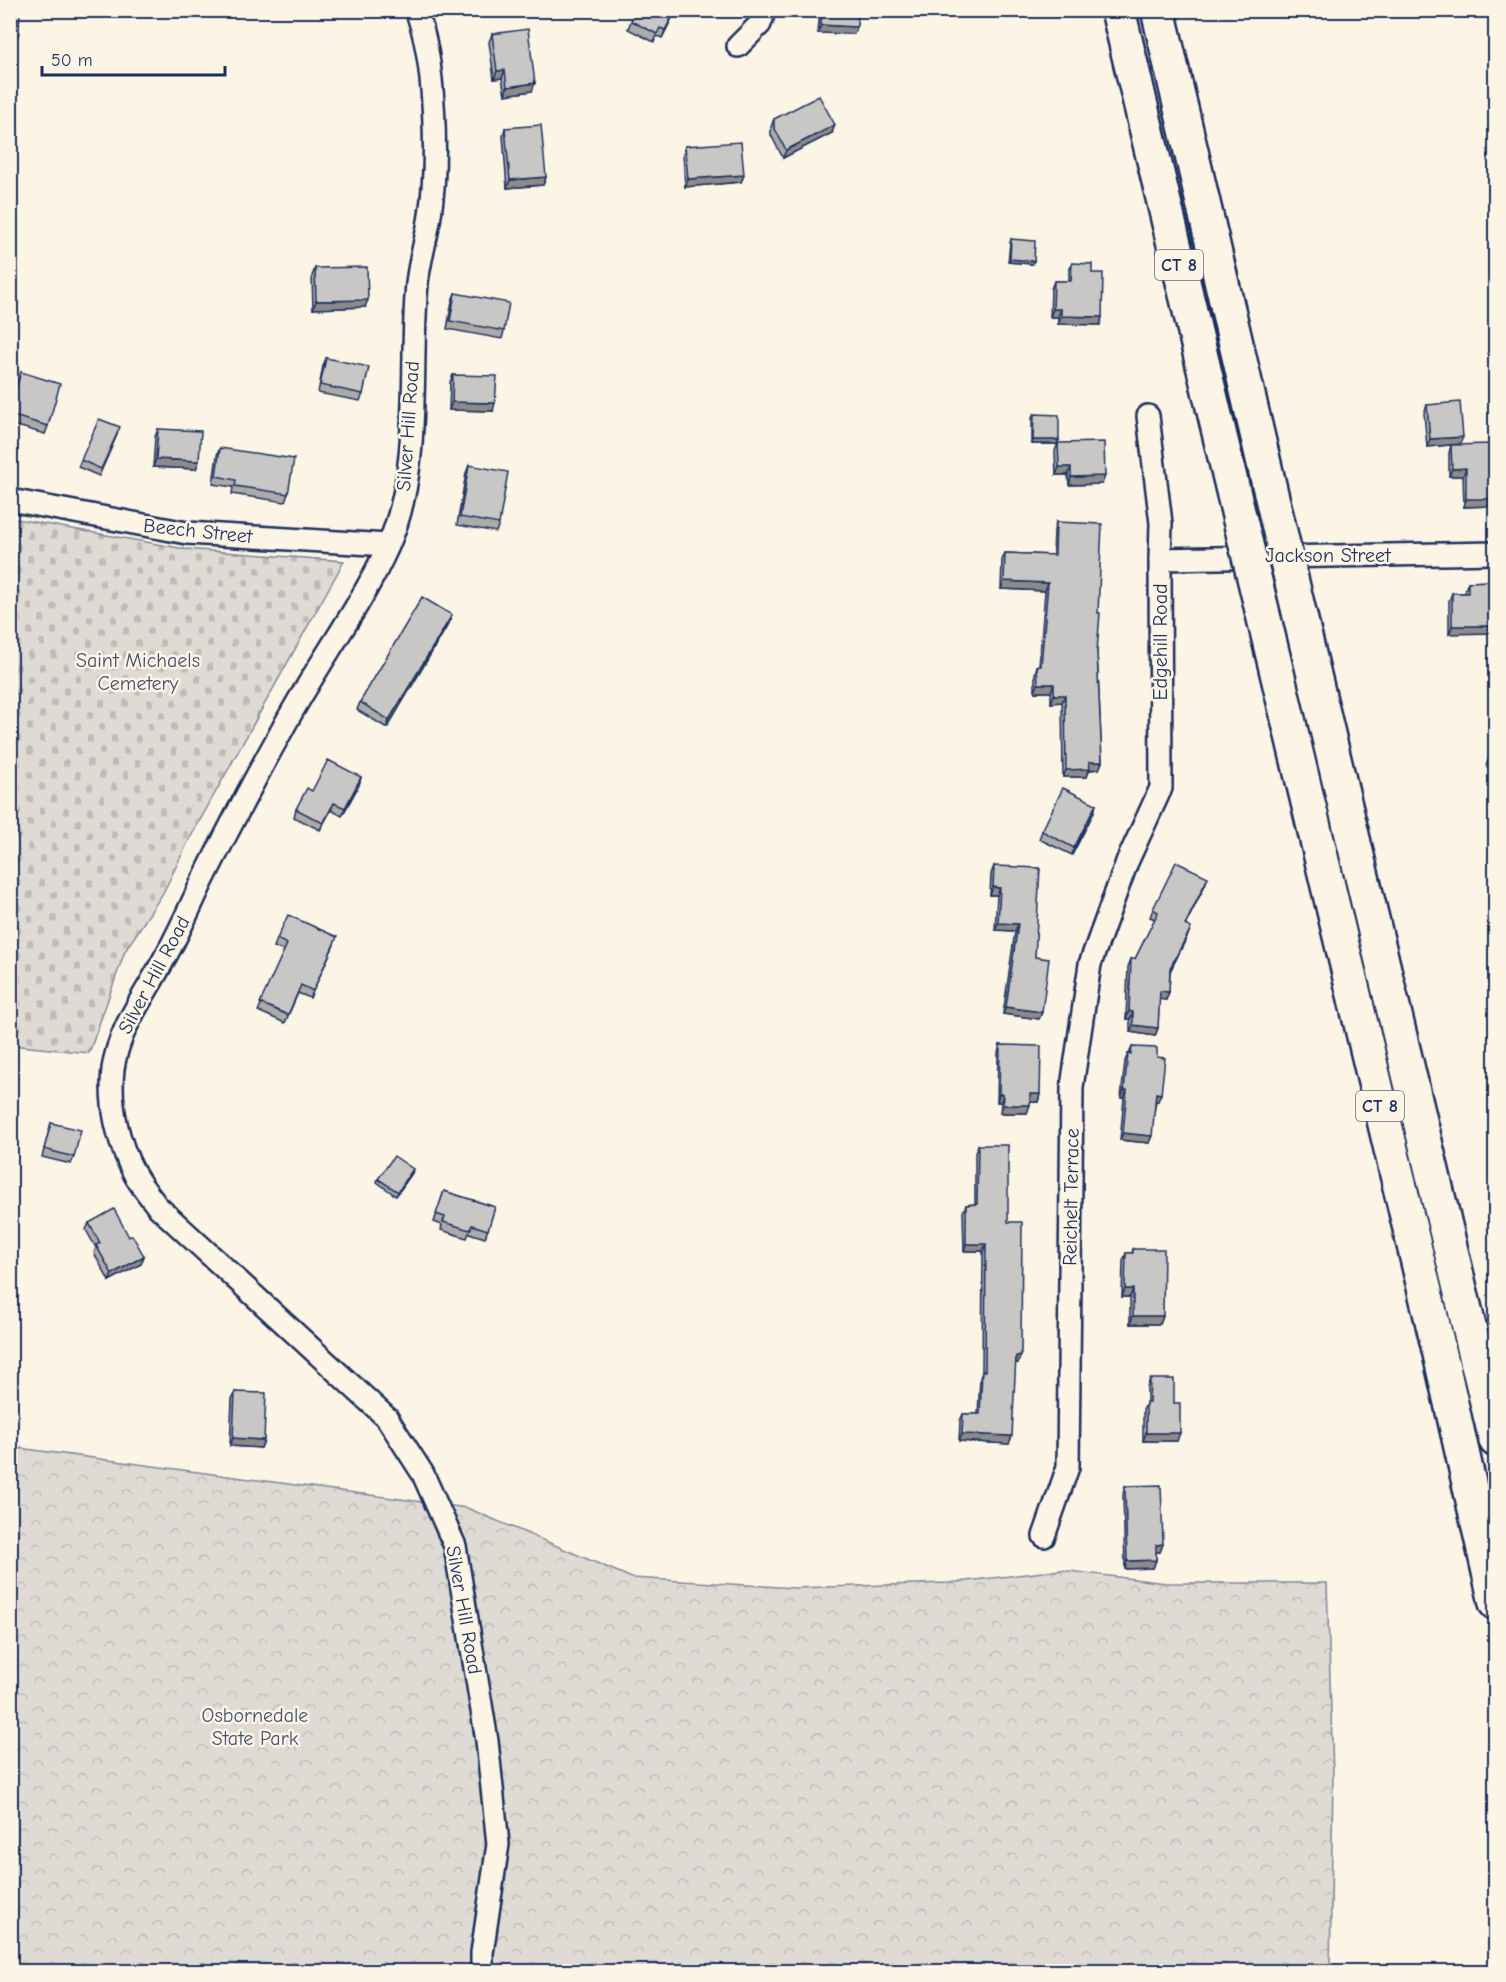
<svg xmlns="http://www.w3.org/2000/svg" width="1506" height="1982" font-family="'Comic Neue',sans-serif">
<style>
.cemetery{fill:url(#cemetery-stones);stroke:#7d8599;stroke-width:1.5}
.park{fill:url(#park-crowns);stroke:#7d8599;stroke-width:1.5}
.lines{fill:none;stroke-linecap:round;stroke-linejoin:round}
.street-casing{stroke:#1b2f5e;stroke-width:26}
.highway-casing{stroke:#1b2f5e;stroke-width:38}
.street{stroke:#fcf5e5;stroke-width:21}
.highway{stroke:#fcf5e5;stroke-width:33}
.highway-bridge-casing{stroke:#1b2f5e;stroke-width:38;stroke-linecap:butt}
.highway-bridge{stroke:#fcf5e5;stroke-width:33}
.wall{fill:#acabaa;stroke:#1b2f5e;stroke-width:1.5}
.shaded-wall{fill:#8c8b8b;stroke:#1b2f5e;stroke-width:1.5}
.building{fill:#c8c7c6;stroke:#1b2f5e;stroke-width:1.5}
.labels{text-anchor:middle;dominant-baseline:central;stroke-width:5;stroke-linejoin:round;paint-order:stroke}
.shield{fill:#fcf5e5;stroke:#5e6a86;stroke-width:1.5}
.shield-label{font-size:18px;font-weight:bold;fill:#1b2f5e}
.street-label{font-size:20px;fill:#1b2f5e;stroke:#fcf5e5}
.park-label{font-size:20px;fill:#425176;stroke:#fcf5e5}
</style>
<defs>
<pattern id="cemetery-stones" width="16" height="16" patternUnits="userSpaceOnUse" patternTransform="scale(1.5)"><rect width="16" height="16" fill="#dfdbd4"/><path d="M2 7V4a2 2 0 0 1 4 0v3zM10 15v-3a2 2 0 0 1 4 0v3z" fill="#bfbcb8"/></pattern>
<pattern id="park-crowns" width="20" height="18" patternUnits="userSpaceOnUse" patternTransform="scale(1.5)"><rect width="20" height="18" fill="#dfdbd4"/><path d="M2 6a3 3 0 1 1 6 0M12 15a3 3 0 1 1 6 0" fill="none" stroke="#bfbcb8"/></pattern>
</defs>
<rect width="100%" height="100%" fill="#fcf5e5"/>
<filter id="ink" filterUnits="userSpaceOnUse"><feTurbulence type="fractalNoise" baseFrequency=".0167" numOctaves="2"/><feDisplacementMap in="SourceGraphic" scale="12" xChannelSelector="R" yChannelSelector="G"/><feConvolveMatrix kernelMatrix="1 2 1 2 8 2 1 2 1" color-interpolation-filters="sRGB"/></filter>
<g filter="url(#ink)">
<!-- cemetery -->
<path class="cemetery" d="M11 518 185 549 344 561 189 840 163 893 125 951 89 1053 11 1045Z"/>
<!-- park -->
<path class="park" d="M11 1447 467 1508 632 1578 795 1588 949 1583 1061 1570 1166 1583H1327L1333 1776 1330 1971 11 1972Z"/>
<g class="lines">
<defs>
<g id="street">
<path d="M416 10C436 60 438 162 430 215 427 238 419 261 417 284 409 369 423 467 388 546 359 611 315 667 282 730 254 780 227 832 201 884 189 909 178 935 164 959 145 996 119 1027 113 1069 109 1105 118 1143 135 1175 141 1186 150 1196 157 1206L387 1418 423 1474 455 1546 487 1741 498 1844 482 1953V1972"/>
<path d="M738 46 760 24 765 10"/>
<path d="M10 500 187 533 388 545"/>
<path d="M1160 559 1496 553"/>
<path d="M1044 1536 1068 1467 1072 1087 1090 964 1127 862 1161 788 1160 559 1161 523 1148 416"/>
</g>
<g id="highway">
<path d="M1118 10 1240 520"/>
<path d="M1158 10 1277 519"/>
<path d="M1262 610 1440 1354 1496 1603"/>
<path d="M1299 612 1496 1440"/>
</g>
</defs>
<!-- street casing -->
<use href="#street" class="street-casing"/>
<!-- highway casing -->
<use href="#highway" class="highway-casing"/>
<!-- street -->
<use href="#street" class="street"/>
<!-- highway -->
<use href="#highway" class="highway"/>
<defs>
<g id="highway-bridge">
<path d="M1277 519 1299 612"/>
<path d="M1240 520 1262 610"/>
</g>
</defs>
<!-- highway-bridge casing -->
<use href="#highway-bridge" class="highway-bridge-casing"/>
<!-- highway-bridge -->
<use href="#highway-bridge" class="highway-bridge"/>
</g>
<!-- wall -->
<g class="wall">
<path d="M820 10H857V27L854 34 818 33Z"/>
<path d="M672 18 662 38 657 36 654 42 628 29 631 21Z"/>
<path d="M492 34 532 91 505 95 502 78 494 79 489 42Z"/>
<path d="M774 119 832 133 783 158 771 135V127Z"/>
<path d="M505 128 546 177 543 185 507 188 503 136Z"/>
<path d="M685 146 744 175 741 182 685 187 683 154Z"/>
<path d="M1011 239 1032 264 1008 262 1010 243Z"/>
<path d="M1072 263 1092 273 1102 317 1100 325 1058 324V317H1050L1051 289 1054 281H1069V271Z"/>
<path d="M315 268 365 307 313 309 312 276Z"/>
<path d="M455 293 504 331 502 339 447 329 452 301Z"/>
<path d="M326 358 363 394 360 401 318 393 323 366Z"/>
<path d="M21 372 48 426 45 434 10 424V407Z"/>
<path d="M453 375 493 411 449 410 450 382Z"/>
<path d="M1427 405 1460 444 1492 462H1496V502H1492L1490 506 1464 507 1463 476H1449V453L1451 445 1427 447 1424 413Z"/>
<path d="M1034 414 1059 440 1057 444H1032V418Z"/>
<path d="M158 429 199 461 196 469 153 467 155 437Z"/>
<path d="M117 435 99 476 78 467 81 460Z"/>
<path d="M1058 443 1102 484 1069 485 1068 475H1056L1055 451Z"/>
<path d="M220 448 288 494 285 502 232 494 233 487 213 484 217 455Z"/>
<path d="M469 465 499 524 496 532 457 525 466 473Z"/>
<path d="M1056 522 1098 613 1097 651 1102 762 1099 769 1089 770 1087 777H1063L1062 702 1051 703V692H1035V674L1037 666H1039L1045 591 1001 589 1002 560 1005 553 1053 555 1054 530Z"/>
<path d="M1494 581 1449 634V601L1452 593H1465V590L1468 582Z"/>
<path d="M452 615 449 623 387 728 357 710 360 702Z"/>
<path d="M1496 750V774L1486 766 1489 758Z"/>
<path d="M361 777 359 785 342 816 331 810 320 830 294 817 296 809 312 791Z"/>
<path d="M1096 804 1094 812 1072 855 1039 839 1042 831Z"/>
<path d="M994 866 1035 957 1042 1012 1039 1019 1003 1014 1015 931 995 930 997 895H990L991 874Z"/>
<path d="M1205 885 1185 925 1188 935 1170 971 1169 992 1166 1000 1159 999 1158 1028 1155 1036 1130 1032V1019H1126L1128 967 1131 959H1135L1155 919 1150 917 1153 909Z"/>
<path d="M277 939 334 945 310 998 298 993 285 1023 258 1011 284 951 274 947Z"/>
<path d="M1000 1045 1040 1094 1038 1102H1030L1027 1113H1000L1001 1102H997L998 1053Z"/>
<path d="M1132 1047 1157 1057 1158 1101H1156L1149 1143 1120 1140 1124 1098H1121L1125 1061 1128 1054H1129Z"/>
<path d="M51 1123 74 1157 71 1164 42 1157Z"/>
<path d="M978 1145 1008 1222 1018 1363H1015L1009 1444 959 1441 960 1421 963 1414H978L980 1378 982 1372 983 1251H964L963 1212 966 1205 975 1204V1153Z"/>
<path d="M412 1173 396 1196 377 1182 378 1179Z"/>
<path d="M444 1191 495 1207 485 1238 469 1233 467 1238 441 1230 442 1225 434 1222Z"/>
<path d="M89 1223 129 1237 144 1256 141 1264 109 1281 94 1253 96 1248 86 1230Z"/>
<path d="M1133 1249 1163 1316 1160 1324H1130V1297H1122L1123 1261 1126 1253H1132Z"/>
<path d="M1150 1379 1174 1403 1177 1441H1143V1410L1147 1402V1387Z"/>
<path d="M235 1392 264 1440 261 1448 230 1446 232 1399Z"/>
<path d="M1125 1486 1163 1544 1160 1552H1156V1560L1153 1568 1125 1569 1123 1494Z"/>
</g>
<!-- shaded-wall -->
<g class="shaded-wall">
<path d="M675 11 672 18 662 38 665 30Z"/>
<path d="M821 25 857 27 854 34 818 33Z"/>
<path d="M10 33H19L16 41H10Z"/>
<path d="M505 70 502 78 494 79 497 71Z"/>
<path d="M535 83 532 91 505 95 507 87Z"/>
<path d="M835 125 832 133 783 158 786 150Z"/>
<path d="M744 175 741 182 685 187 688 179Z"/>
<path d="M546 177 543 185 507 188 510 180Z"/>
<path d="M1010 259 1034 261 1032 264 1008 262Z"/>
<path d="M368 300 365 307 313 309 316 301Z"/>
<path d="M1053 309H1061L1058 317H1050Z"/>
<path d="M1061 316 1102 317 1100 325 1058 324Z"/>
<path d="M452 402 495 403 493 411 449 410Z"/>
<path d="M1463 437 1460 444 1427 447 1430 439Z"/>
<path d="M1033 440H1059L1057 444H1032Z"/>
<path d="M156 459 199 461 196 469 153 467Z"/>
<path d="M1059 467H1071L1068 475H1056Z"/>
<path d="M1466 468 1463 476H1449L1452 469Z"/>
<path d="M1105 476 1102 484 1069 485 1071 477Z"/>
<path d="M1493 494H1496V502H1492L1490 506 1464 507 1466 499Z"/>
<path d="M1004 581 1048 583 1045 591 1001 589Z"/>
<path d="M452 615 449 623 387 728 389 720Z"/>
<path d="M1452 626H1496V633L1449 634Z"/>
<path d="M1038 684H1054L1051 692H1035Z"/>
<path d="M1054 695H1065L1062 702 1051 703Z"/>
<path d="M1089 762H1102L1099 769 1089 770 1087 777H1063L1066 770Z"/>
<path d="M361 777 359 785 342 816 345 808Z"/>
<path d="M334 803 331 810 320 830 323 823Z"/>
<path d="M1096 804 1094 812 1072 855 1074 848Z"/>
<path d="M1208 877 1205 885 1182 932 1185 925Z"/>
<path d="M993 887 1000 888 997 895H990Z"/>
<path d="M998 923 1018 924 1015 931 995 930Z"/>
<path d="M1191 928 1188 935 1168 976 1170 968Z"/>
<path d="M1160 991 1169 992 1166 1000 1157 999Z"/>
<path d="M1006 1007 1042 1012 1039 1019 1003 1014Z"/>
<path d="M1129 1011 1133 1012 1130 1019H1126Z"/>
<path d="M1133 1025 1158 1028 1155 1036 1130 1032Z"/>
<path d="M1124 1090H1127L1124 1098H1121Z"/>
<path d="M1156 1093 1161 1094 1158 1101H1154Z"/>
<path d="M999 1094H1003L1001 1102H997Z"/>
<path d="M1030 1094H1040L1038 1102H1028Z"/>
<path d="M1003 1105H1030L1027 1113H1000Z"/>
<path d="M1123 1133 1152 1136 1149 1143 1120 1140Z"/>
<path d="M413 1169 412 1173 396 1196 398 1192Z"/>
<path d="M966 1244H986L983 1251H964Z"/>
<path d="M144 1256 141 1264 109 1281 112 1274Z"/>
<path d="M1125 1289H1133L1130 1297H1122Z"/>
<path d="M1133 1316H1163L1160 1324H1130Z"/>
<path d="M1021 1355 1018 1363H1013L1016 1356Z"/>
<path d="M1146 1433H1180L1177 1441H1143Z"/>
<path d="M962 1434 1012 1436 1009 1444 959 1441Z"/>
<path d="M233 1438 264 1440 261 1448 230 1446Z"/>
<path d="M1163 1544 1160 1552H1153L1156 1545Z"/>
<path d="M1156 1560 1153 1568 1125 1569 1127 1561Z"/>
</g>
<!-- building -->
<g class="building">
<path d="M10 10H20L19 33H10Z"/>
<path d="M636 10H675V11L665 30 660 28 657 34 631 21Z"/>
<path d="M822 10H857V27L821 25Z"/>
<path d="M528 29 535 83 507 87 505 70 497 71 492 34Z"/>
<path d="M819 96 835 125 786 150 774 127V119Z"/>
<path d="M541 125 546 177 510 180 505 128Z"/>
<path d="M741 142 744 175 688 179 685 146Z"/>
<path d="M1011 239 1035 241 1034 261 1010 259Z"/>
<path d="M1072 263 1092 264V273H1103L1102 317 1061 316V309H1053L1054 281H1071Z"/>
<path d="M367 267 368 300 316 301 315 268Z"/>
<path d="M455 293 509 303 504 331 450 321Z"/>
<path d="M326 358 369 367 363 394 320 385Z"/>
<path d="M21 372 60 384 48 426 10 415V408Z"/>
<path d="M453 375 497 376 495 403 452 402Z"/>
<path d="M1460 402 1463 437 1430 439 1427 405Z"/>
<path d="M1034 414 1059 415V440H1033Z"/>
<path d="M99 419 120 427 101 469 81 460Z"/>
<path d="M158 429 201 431 199 461 156 459Z"/>
<path d="M1104 442 1105 476 1071 477V467H1059L1058 443Z"/>
<path d="M1492 444V462H1496V494H1493V499H1466V468L1452 469 1451 445Z"/>
<path d="M220 448 294 459 288 494 235 486 236 480 216 476Z"/>
<path d="M469 465 508 472 499 524 460 517Z"/>
<path d="M1056 522 1102 524 1098 613H1100L1097 651 1102 762H1089L1090 769 1066 770 1065 695H1054V684H1038L1037 666H1041L1048 583 1004 581 1005 553 1055 555Z"/>
<path d="M1494 581V602H1496V626H1452V593H1468V582Z"/>
<path d="M422 597 452 615 389 720 360 702Z"/>
<path d="M1496 750V764L1489 758Z"/>
<path d="M328 760 361 777 345 808 334 803 323 823 296 809 307 788 312 791Z"/>
<path d="M1063 788 1096 804 1074 848 1042 831Z"/>
<path d="M1176 862 1208 877 1185 925 1191 928 1170 968 1169 992 1160 991 1158 1028 1133 1025V1012L1129 1011 1131 959H1135L1158 912 1153 909Z"/>
<path d="M994 866 1040 868 1035 957 1049 959 1042 1012 1006 1007 1018 924 998 923 1000 888 993 887Z"/>
<path d="M288 915 337 937 313 991 301 985 288 1015 260 1003 287 944 277 939Z"/>
<path d="M1000 1045 1041 1046 1040 1094H1030V1105H1003V1094H999Z"/>
<path d="M1132 1047 1157 1048V1057L1165 1058 1161 1094 1156 1093 1152 1136 1123 1133 1127 1090H1124L1128 1054H1131Z"/>
<path d="M51 1123 81 1130 74 1157 44 1149Z"/>
<path d="M978 1145H1008V1222H1022L1021 1355 1016 1356 1012 1436 962 1434 963 1414H980L982 1371H985L986 1244H966V1205L977 1204Z"/>
<path d="M394 1156 413 1169 398 1192 378 1179Z"/>
<path d="M444 1191 495 1207 488 1230 472 1225 470 1230 443 1222 445 1217 436 1214Z"/>
<path d="M114 1209 129 1237 132 1235 144 1256 112 1274 96 1245 100 1243 89 1223Z"/>
<path d="M1133 1249H1164L1163 1316H1133V1289H1125L1126 1253H1133Z"/>
<path d="M1150 1379H1174V1403H1180V1433H1146V1402H1149Z"/>
<path d="M235 1392 266 1393 264 1440 233 1438Z"/>
<path d="M1161 1485 1163 1544 1156 1545V1560L1127 1561 1125 1486Z"/>
</g>
</g>
<g class="labels">
<!-- shield labels -->
<g class="shield">
<rect x="1155" y="250" width="48" height="30" rx="4.5"/>
<rect x="1356" y="1091" width="48" height="30" rx="4.5"/>
</g>
<g class="shield-label">
<text x="1179" y="265">CT 8</text>
<text x="1380" y="1106">CT 8</text>
</g>
<!-- street labels -->
<g class="street-label">
<text transform="translate(408 426) rotate(-86)">Silver Hill Road</text>
<text transform="translate(198 531) rotate(6)">Beech Street</text>
<text x="1328" y="555">Jackson Street</text>
<text transform="translate(1160 642) rotate(-90)">Edgehill Road</text>
<text transform="translate(154 975) rotate(-62)">Silver Hill Road</text>
<text transform="translate(1071 1197) rotate(-89)">Reichelt Terrace</text>
<text transform="translate(464 1610) rotate(80)">Silver Hill Road</text>
</g>
<!-- park labels -->
<g class="park-label">
<text x="138" y="660">Saint Michaels<tspan x="138" dy="23">Cemetery</tspan></text>
<text x="255" y="1715">Osbornedale<tspan x="255" dy="23">State Park</tspan></text>
</g>
</g>
<!-- margin -->
<rect width="1506" height="1982" fill="none" stroke="#fcf5e5" stroke-width="36"/>
<rect x="18" y="18" width="1470" height="1946" fill="none" stroke="#1b2f5e" stroke-width="2" filter="url(#ink)"/>
<!-- scale -->
<path d="M42 66v9h183v-9" fill="none" stroke="#1b2f5e" stroke-width="3"/>
<text x="51" y="66" font-size="18" fill="#1b2f5e" stroke="#fcf5e5" stroke-width="4.5" paint-order="stroke">50 m</text>
</svg>
